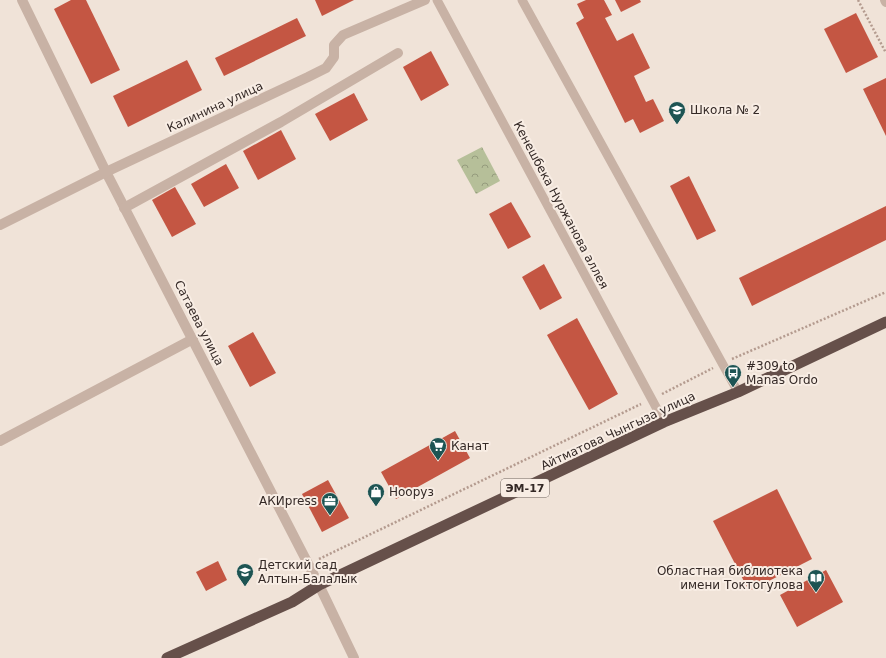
<svg xmlns="http://www.w3.org/2000/svg" width="886" height="658" font-family="'DejaVu Sans',sans-serif">
<style>
.forest{fill:url(#forest-crowns)}
.building{fill:#c45643}
.lines{fill:none;stroke-linecap:round;stroke-linejoin:round}
.path{stroke:#b49b8f;stroke-width:2.5;stroke-dasharray:2 2;stroke-linecap:butt}
.pedestrian{stroke:#c8b2a5;stroke-width:9}
.minor{stroke:#c8b2a5;stroke-width:10}
.trunk{stroke:#66504a;stroke-width:11}
.labels{text-anchor:middle;dominant-baseline:central;stroke-width:4;stroke-linejoin:round;paint-order:stroke}
.shield{fill:#f8ede4;stroke:#6f645f;stroke-width:1}
.shield-label{font-size:11px;font-weight:bold;fill:#342926}
.street-label{font-size:12px;fill:#342926;stroke:#f8ede4}
.poi-label{font-size:12px;fill:#342926;stroke:#f8ede4;text-anchor:start}
</style>
<defs>
<pattern id="forest-crowns" width="20" height="18" patternUnits="userSpaceOnUse"><rect width="20" height="18" fill="#b6bf99"/><path d="M2 6a3 3 0 1 1 6 0M12 15a3 3 0 1 1 6 0" fill="none" stroke="#959b7d"/></pattern>
</defs>
<rect width="100%" height="100%" fill="#f0e3d8"/>
<!-- forest -->
<path class="forest" d="M482 147 500 181 476 194 457 160Z"/>
<!-- building -->
<g class="building">
<path d="M71 0H86L120 70 91 84 54 9Z"/>
<path d="M315 0H354L322 16Z"/>
<path d="M586 0H604L612 15 605 18 617 41 633 33 650 68 634 76 646 102 653 99 664 121 640 133 633 119 625 123 576 23 584 18 577 4Z"/>
<path d="M615 0H640L641 2 621 12Z"/>
<path d="M856 13 878 57 846 73 824 29Z"/>
<path d="M297 18 306 36 224 76 215 58Z"/>
<path d="M431 51 449 85 421 101 403 67Z"/>
<path d="M187 60 202 90 128 127 113 96Z"/>
<path d="M886 78V136L863 89Z"/>
<path d="M354 93 368 120 330 141 315 114Z"/>
<path d="M281 130 296 159 258 180 243 151Z"/>
<path d="M226 164 239 188 204 207 191 184Z"/>
<path d="M689 176 716 231 697 240 670 186Z"/>
<path d="M175 187 196 224 172 237 152 200Z"/>
<path d="M511 202 531 237 508 249 489 214Z"/>
<path d="M886 206V240L752 306 739 278Z"/>
<path d="M544 264 562 298 540 310 522 277Z"/>
<path d="M577 318 618 394 589 410 547 335Z"/>
<path d="M253 332 276 373 250 387 228 346Z"/>
<path d="M455 431 470 458 396 499 381 472Z"/>
<path d="M328 480 349 518 322 532 302 494Z"/>
<path d="M777 489 812 559 749 591 713 521Z"/>
<path d="M218 561 227 580 206 591 196 572Z"/>
<path d="M826 570 843 602 797 627 780 595Z"/>
</g>
<g class="lines">
<!-- path -->
<g class="path">
<path d="M858 0 886 53"/>
<path d="M732 359 886 292"/>
<path d="M662 394 713 368"/>
<path d="M319 559 641 404"/>
</g>
<!-- pedestrian -->
<g class="pedestrian">
<path d="M437 0 664 422"/>
<path d="M522 0 738 392"/>
</g>
<!-- minor -->
<g class="minor">
<path d="M22 0 106 172 319 585 354 658"/>
<path d="M885 0 886 2"/>
<path d="M124 208 281 122 398 53"/>
<path d="M0 225 106 172 308 77 326 68 334 57V45L343 35 425 0"/>
<path d="M0 441 193 339"/>
</g>
<!-- trunk -->
<path class="trunk" d="M167 658 292 602 319 585 664 422 738 392 886 322"/>
</g>
<!-- icons -->
<defs>
<symbol id="school-pin" viewBox="-11 -11 22 30"><path d="M0 17L-7.5 6A9.5 9.5 0 1 1 7.5 6Z" fill="#1d5453" stroke="#f8ede4"/><path d="M0-5L7-2L0 1L-7-2ZM-4 1L0 2.5L4 1V4Q0 6-4 4Z" fill="#fff"/></symbol>
<symbol id="bus-pin" viewBox="-11 -11 22 30"><path d="M0 17L-7.5 6A9.5 9.5 0 1 1 7.5 6Z" fill="#1d5453" stroke="#f8ede4"/><path d="M-5-6H5V4H4V6H2V4H-2V6H-4V4H-5ZM-3.5-4V0h7V-4ZM-3.5 1.2v1.5H-2V1.2ZM2 1.2v1.5H3.5V1.2Z" fill="#fff"/></symbol>
<symbol id="supermarket-pin" viewBox="-11 -11 22 30"><path d="M0 17L-7.5 6A9.5 9.5 0 1 1 7.5 6Z" fill="#1d5453" stroke="#f8ede4"/><path d="M-6-5.5h2.5l.6 2H6L4.5 2H-2.5L-4.4-4H-6ZM-1.5 3.2a1.3 1.3 0 1 0 .1 0ZM3 3.2a1.3 1.3 0 1 0 .1 0Z" fill="#fff"/></symbol>
<symbol id="shop-pin" viewBox="-11 -11 22 30"><path d="M0 17L-7.5 6A9.5 9.5 0 1 1 7.5 6Z" fill="#1d5453" stroke="#f8ede4"/><path d="M-5-2.5h2.3a2.7 3.5 0 0 1 5.4 0H5L5.5 6h-11ZM-1.5-2.5h3a1.5 2.3 0 0 0-3 0Z" fill="#fff"/></symbol>
<symbol id="office-pin" viewBox="-11 -11 22 30"><path d="M0 17L-7.5 6A9.5 9.5 0 1 1 7.5 6Z" fill="#1d5453" stroke="#f8ede4"/><path d="M-6-3h4V-5.5h4V-3h4V5H-6ZM-1-4.5V-3h2v-1.5ZM-6 0V1H6V0Z" fill="#fff"/></symbol>
<symbol id="library-pin" viewBox="-11 -11 22 30"><path d="M0 17L-7.5 6A9.5 9.5 0 1 1 7.5 6Z" fill="#1d5453" stroke="#f8ede4"/><path d="M-6-4Q-3-5.5-.7-3.5V5Q-3 3-6 4ZM6-4Q3-5.5 .7-3.5V5Q3 3 6 4Z" fill="#fff"/></symbol>
</defs>
<g fill-rule="evenodd">
<use href="#school-pin" x="667" y="100" width="20" height="27"/>
<use href="#bus-pin" x="723" y="363" width="20" height="27"/>
<use href="#supermarket-pin" x="428" y="436" width="20" height="27"/>
<use href="#shop-pin" x="366" y="482" width="20" height="27"/>
<use href="#office-pin" x="320" y="491" width="20" height="27"/>
<use href="#school-pin" x="235" y="562" width="20" height="27"/>
<use href="#library-pin" x="806" y="568" width="20" height="27"/>
</g>
<g class="labels">
<!-- shield labels -->
<rect class="shield" x="501" y="479" width="48" height="18" rx="3"/>
<g class="shield-label">
<text x="525" y="488">ЭМ-17</text>
</g>
<!-- street labels -->
<g class="street-label">
<text transform="translate(215 107) rotate(-25)">Калинина улица</text>
<text transform="translate(561 205) rotate(62)">Кенешбека Нуржанова аллея</text>
<text transform="translate(199 323) rotate(63)">Сатаева улица</text>
<text transform="translate(618 431) rotate(-25)">Айтматова Чынгыза улица</text>
</g>
<!-- poi labels -->
<g class="poi-label">
<text x="690" y="110">Школа № 2</text>
<text x="746" y="366">#309 to<tspan x="746" dy="14">Manas Ordo</tspan></text>
<text x="451" y="446">Канат</text>
<text x="389" y="492">Нооруз</text>
<text x="317" y="501" text-anchor="end">АКИpress</text>
<text x="258" y="565">Детский сад<tspan x="258" dy="14">Алтын-Балалык</tspan></text>
<text x="803" y="571" text-anchor="end">Областная библиотека<tspan x="803" dy="14">имени Токтогулова</tspan></text>
</g>
</g>
</svg>
